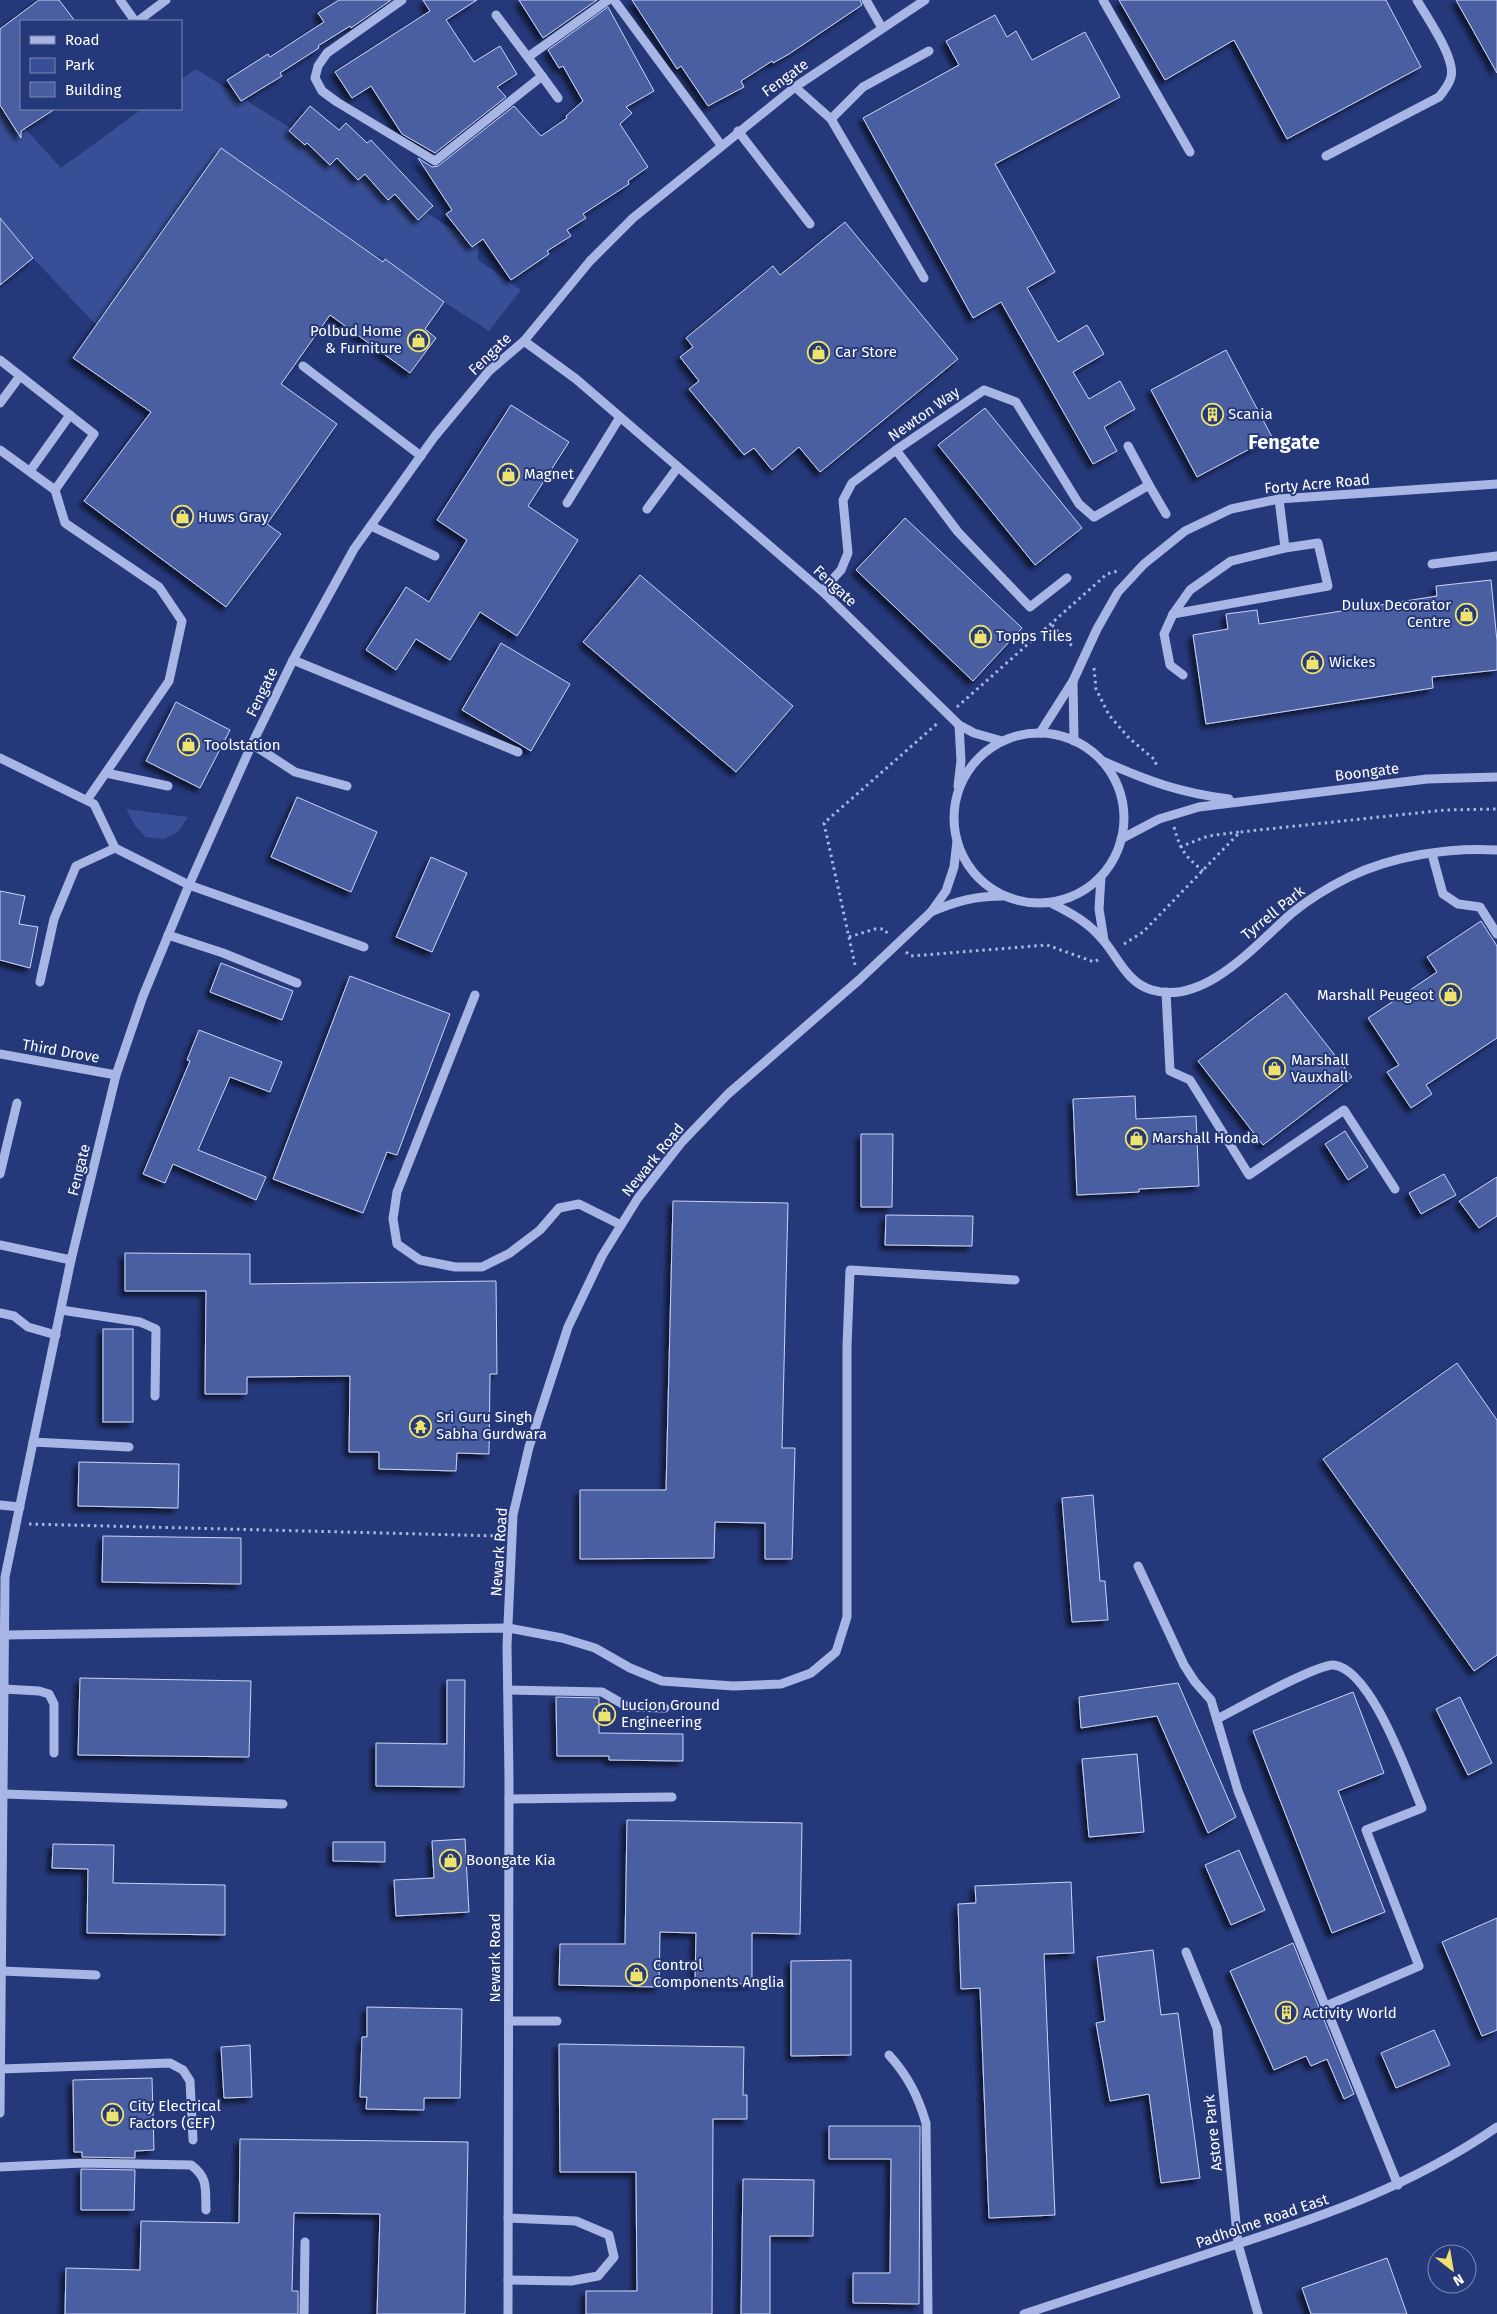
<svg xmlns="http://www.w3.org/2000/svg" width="1497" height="2314" font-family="'Fira Sans',sans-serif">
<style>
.green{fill:#384f97}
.building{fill:#495ea1;stroke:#cad4f3;filter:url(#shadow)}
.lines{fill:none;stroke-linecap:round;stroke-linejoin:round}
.path{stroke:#a7b6e4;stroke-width:3;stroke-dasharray:2.5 4;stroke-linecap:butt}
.minor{stroke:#a7b6e4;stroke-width:9}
.labels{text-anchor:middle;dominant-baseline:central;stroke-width:4;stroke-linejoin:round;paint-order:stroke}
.street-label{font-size:15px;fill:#fff;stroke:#25387a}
.poi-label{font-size:15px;fill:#fff;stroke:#25387a;text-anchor:start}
.district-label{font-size:20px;font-weight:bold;fill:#fff;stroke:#25387a}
</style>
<defs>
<filter id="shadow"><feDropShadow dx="-4.5" dy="4.5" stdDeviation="2.5" flood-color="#0009"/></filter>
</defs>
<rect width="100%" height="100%" fill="#25387a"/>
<!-- green -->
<g class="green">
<path d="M196 69 478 245V260L521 290 489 331 444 302 385 259 373 254 221 148 96 325 33 258 0 218V101L61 168 142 109H181V80Z"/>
<path d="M126 809 188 817 178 832 164 839 146 837 136 827Z"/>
</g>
<!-- building -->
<g class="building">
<path d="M39 0H59L75 21H21V109H55L21 131V138L0 105V29Z"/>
<path d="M339 0H391L351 28 350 26 318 46 319 48 280 73 282 76 241 101 227 80 268 54 270 57 324 22 318 13Z"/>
<path d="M423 0H477L446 20 474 62 500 46 517 74 497 87 506 97 435 153 402 134 371 86 352 98 335 72 430 11Z"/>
<path d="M519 0H597L543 38Z"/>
<path d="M632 0H860L862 5 789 54 773 63 772 61 741 81 744 87 708 106 681 66 677 69Z"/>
<path d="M1119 0H1386L1421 67 1287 139 1234 40 1165 80Z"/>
<path d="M1456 0H1497V73Z"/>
<path d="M608 7 654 91 626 107 632 113 620 124 648 167 628 181 629 184 583 214 586 218 567 230 571 236 547 251 549 254 511 280 483 239 472 247 446 214 452 210 418 158 432 167 438 166 514 106 541 136 567 118 566 116 583 101 563 66 559 68 548 50Z"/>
<path d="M995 15 1007 37 1016 31 1032 60 1085 32 1120 97 995 164 1055 272 1027 288 1058 342 1087 325 1104 354 1073 372 1089 399 1120 381 1135 409 1104 427 1117 451 1093 464 1001 302 973 318 863 118 959 65 946 41Z"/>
<path d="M310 106 339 130 346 123 367 143 371 140 433 206 418 220 395 194 388 200 365 174 358 180 337 158 330 165 307 143 305 145 289 131Z"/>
<path d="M221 148 383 262 385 259 444 302 425 329 436 338 410 373 330 315 281 384 337 424 267 524 281 534 226 607 84 501 151 412 73 358Z"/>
<path d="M0 218 33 258 0 285Z"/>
<path d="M845 222 958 359 820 472 799 447 772 470 754 448 744 455 689 389 699 381 680 357 693 347 686 338 773 266 780 275Z"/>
<path d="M1226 350 1272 437 1197 477 1151 390Z"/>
<path d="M511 405 569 442 528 506 578 540 517 636 480 612 450 660 416 639 396 670 366 650 406 587 429 602 467 540 437 520Z"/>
<path d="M985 408 1082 528 1035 565 938 445Z"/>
<path d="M905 518 1022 628 973 681 856 570Z"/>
<path d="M640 575 793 706 736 772 583 642Z"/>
<path d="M1491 580 1497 641V670L1432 677 1433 688 1206 724 1193 635 1228 629 1226 614 1257 610 1259 624 1437 596 1436 586Z"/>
<path d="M501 643 570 684 531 751 462 710Z"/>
<path d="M176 702 230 730 200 788 146 761Z"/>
<path d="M297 797 377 832 351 892 271 857Z"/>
<path d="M431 857 467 873 432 952 396 937Z"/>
<path d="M0 891 25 896 19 924 38 927 30 968 0 960Z"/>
<path d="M1481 921 1497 946V1038L1426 1085 1432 1094 1411 1108 1387 1072 1399 1065 1368 1018 1437 972 1427 957Z"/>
<path d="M221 963 293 991 282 1020 210 992Z"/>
<path d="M350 976 450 1014 397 1155 387 1152 363 1213 273 1179Z"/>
<path d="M1286 993 1352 1077 1263 1145 1198 1061Z"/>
<path d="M199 1030 282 1062 270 1092 230 1077 198 1150 266 1177 256 1200 173 1164 165 1183 143 1174 190 1061 187 1060Z"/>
<path d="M1135 1096 1136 1119 1196 1116 1199 1186 1139 1189V1192L1077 1195 1073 1099Z"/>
<path d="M1345 1131 1368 1167 1348 1180 1325 1144Z"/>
<path d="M861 1134H893L892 1207H861Z"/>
<path d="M1444 1174 1456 1195 1421 1214 1409 1193Z"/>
<path d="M1497 1177V1216L1479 1228 1459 1201Z"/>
<path d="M673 1201 788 1203 782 1448H795L792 1559H765V1523L715 1522 714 1558 580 1559V1490H666Z"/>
<path d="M886 1215 973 1216 972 1246 885 1245Z"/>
<path d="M125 1253 250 1254V1284L496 1281 497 1374H490L489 1454 457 1453 456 1471 422 1470 379 1469V1452H349L350 1376 247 1377V1394H205L206 1291H125Z"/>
<rect x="103" y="1329" width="30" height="93"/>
<path d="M1457 1363 1497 1420V1655L1474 1671 1323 1459Z"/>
<path d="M79 1462 179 1464 178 1508 78 1506Z"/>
<path d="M1093 1495 1100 1581H1105L1108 1620 1072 1622 1062 1498Z"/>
<path d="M103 1536 241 1538V1584L102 1582Z"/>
<path d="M80 1678 251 1681 249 1757 78 1755Z"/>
<path d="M447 1680H465L464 1787 376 1786V1743L447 1744Z"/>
<path d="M1178 1683 1236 1817 1208 1833 1157 1716 1081 1728 1079 1697Z"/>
<path d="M1353 1692 1384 1773 1338 1791 1385 1912 1332 1933 1253 1731Z"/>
<path d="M556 1697 599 1698V1733L683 1734V1761L609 1760V1756H557Z"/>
<path d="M1460 1697 1492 1763 1468 1775 1436 1709Z"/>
<path d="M1137 1754 1144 1832 1089 1837 1082 1759Z"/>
<path d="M627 1820 802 1823 800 1934 752 1933V1984L695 1983 696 1933 660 1932 659 1987 559 1985 560 1944H625Z"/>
<path d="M465 1839 469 1912 396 1916 394 1880 434 1878 432 1841Z"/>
<path d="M333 1842H385V1862L333 1861Z"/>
<path d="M53 1844 114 1845 113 1883 225 1885V1935L87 1933 88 1869 52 1868Z"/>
<path d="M1239 1850 1265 1910 1231 1925 1205 1865Z"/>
<path d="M1071 1882 1074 1953 1044 1954 1055 2215 989 2218 980 1988 961 1989 958 1904 976 1903 975 1886Z"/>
<path d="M1497 1918V2030L1482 2036 1442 1942Z"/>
<path d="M1293 1943 1354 2094 1344 2099 1327 2059 1311 2066 1306 2056 1274 2070 1230 1971Z"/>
<path d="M1153 1950 1161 2015 1178 2013 1200 2178 1161 2183 1149 2094 1110 2101 1096 2023 1105 2021 1097 1957Z"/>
<path d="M851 1960V2055L791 2056V1961Z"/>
<path d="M367 2007 462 2009 460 2098H424V2110L366 2109 367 2097H360L362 2037H367Z"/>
<path d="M1434 2030 1450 2065 1396 2088 1381 2053Z"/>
<path d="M559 2044 744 2047 743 2095H747V2119H713L712 2314H586V2291H637L636 2172H560Z"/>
<path d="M250 2045 252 2097 224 2098 221 2047Z"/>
<path d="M152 2078 154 2150 135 2151V2158L82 2157V2152H74L73 2080Z"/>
<path d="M829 2126H920L919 2304 853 2303V2273H890L891 2159H829Z"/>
<path d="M240 2139 468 2142 465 2314H377L380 2214 294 2213 292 2291H298V2314H65L66 2268 140 2270 141 2221 239 2223Z"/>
<path d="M81 2169 135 2170 134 2210H81Z"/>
<path d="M743 2179 814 2180 813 2236H770V2314H741Z"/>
<path d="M1387 2258 1407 2314H1311L1302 2288Z"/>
</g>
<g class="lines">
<!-- path -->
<g class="path">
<path d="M1052 625 1074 648"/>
<path d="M1094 668 1096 689 1109 715 1129 738 1155 760 1157 768"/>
<path d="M957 707 1107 574 1118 571"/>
<path d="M1174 827C1181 851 1184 855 1203 871"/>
<path d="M1180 847 1208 836 1239 832"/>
<path d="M849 937 875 929H884L888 934"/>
<path d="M1124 944 1143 932 1240 832 1445 810 1497 809"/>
<path d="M906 952 911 956 1047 945 1094 962 1101 958"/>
<path d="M855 965 824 823 939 722"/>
<path d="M29 1524 500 1536"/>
</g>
<!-- minor -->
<g class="minor">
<path d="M120 0 135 21"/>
<path d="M402 0 327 53 318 66 315 78 322 91 337 102 435 161 542 76 496 15"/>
<path d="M614 0 721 145"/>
<path d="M866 0 882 28"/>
<path d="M1103 0 1190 152"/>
<path d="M138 21 166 0"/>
<path d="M528 57 608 0"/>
<path d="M542 76 558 98"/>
<path d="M795 87 831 119 863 87 929 51"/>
<path d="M831 119 924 278"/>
<path d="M738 131 810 224"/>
<path d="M1326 156 1439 97C1444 91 1449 85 1451 77 1456 58 1427 18 1417 0"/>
<path d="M524 341 576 379 822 591 959 725 974 733 1002 741"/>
<path d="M0 360 94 434 55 490"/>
<path d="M303 366 421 456"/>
<path d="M0 403 20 376"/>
<path d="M1128 446 1149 485"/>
<path d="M0 450 55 490 65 523 159 587 182 621 169 681 87 800"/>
<path d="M896 450 958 532 1030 607 1067 578"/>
<path d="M30 471 70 415"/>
<path d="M1279 499 1285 548 1318 543 1328 586 1173 614 1190 590 1231 561 1285 548"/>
<path d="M567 503 620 417"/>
<path d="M647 509 678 467"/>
<path d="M371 526 435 556"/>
<path d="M1432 564 1497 556"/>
<path d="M822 591 841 570 848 553 843 500 852 483 896 450 984 390 1016 402 1079 504 1094 517 1149 485 1166 514"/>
<path d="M1173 614 1164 634 1170 665 1183 675"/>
<path d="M293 660 518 752"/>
<path d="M1073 681 1074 741"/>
<path d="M1040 733 1073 681 1097 629 1118 592 1144 564 1185 531 1231 509 1279 499 1497 484"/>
<circle cx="1039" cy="818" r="85"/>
<path d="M252 744 295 772 347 786"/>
<path d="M0 758 94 804 115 848 189 885 364 947"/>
<path d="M1103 761C1147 781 1181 793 1229 799"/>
<path d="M106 773 168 786"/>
<path d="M958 786 961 761 959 725"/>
<path d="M1121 839 1159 819 1199 807 1427 779 1497 777"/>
<path d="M1432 854 1443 894 1458 904 1480 907 1497 934"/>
<path d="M1101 877 1099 909 1104 940"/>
<path d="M1051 903C1071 913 1088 922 1103 940 1118 957 1127 983 1152 990 1205 1006 1256 944 1292 913 1309 899 1329 887 1349 877 1392 856 1449 847 1497 850"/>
<path d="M931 912C956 901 976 896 1003 896"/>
<path d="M168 935 223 953 297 983"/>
<path d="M40 982 54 919 76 866 115 848"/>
<path d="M1166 992 1170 1071 1190 1080 1249 1175 1344 1110 1395 1189"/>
<path d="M475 995 397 1192 393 1219 397 1244 420 1260 455 1267H482L510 1253 540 1230 559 1208 579 1204 621 1225"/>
<path d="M0 1054 116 1075"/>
<path d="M0 1174 17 1103"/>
<path d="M0 1245 71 1260"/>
<path d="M61 1310 140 1322 156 1329 155 1396"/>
<path d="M0 1313 14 1316 28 1327 56 1335"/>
<path d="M33 1442 129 1447"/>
<path d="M0 1505 20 1507"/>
<path d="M1138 1566 1184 1665 1195 1682 1211 1700 1238 1791 1398 2185"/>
<path d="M5 1635 508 1628 562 1638 595 1648 630 1668 662 1681 733 1686 781 1684 811 1673 836 1652 847 1617V1346L850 1270 1015 1280"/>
<path d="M4 1689 39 1691 49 1694 54 1704V1753"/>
<path d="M508 1690 602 1692 628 1707 665 1708"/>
<path d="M1217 1719C1237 1709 1318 1663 1334 1665 1372 1670 1408 1776 1422 1808L1366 1830 1419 1966 1326 2006"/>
<path d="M4 1794 283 1804"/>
<path d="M509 1799 672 1797"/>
<path d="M1186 1952 1217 2028 1238 2244 1258 2314"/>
<path d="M2 1971 96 1975"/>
<path d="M509 2021H557"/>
<path d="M889 2055C908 2076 918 2096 926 2123L928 2314"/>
<path d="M1 2069 170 2063 183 2070 190 2081 193 2140"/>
<path d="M0 2113 5 1577 71 1260 116 1075 143 996 189 885 252 744 293 660 354 549 435 436 489 371 524 341 590 261 633 218 795 87 925 0"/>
<path d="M0 2167 82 2163 191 2165C209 2178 205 2190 206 2210"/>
<path d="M508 2280 571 2281 598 2276 614 2257 609 2235 576 2221 508 2218"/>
<path d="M304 2314 305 2242"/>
<path d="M508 2314 509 1778 507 1646 513 1515 529 1447 568 1327 602 1256 638 1198 681 1143 728 1094 859 980 931 912 946 891 954 867 957 841"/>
<path d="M1024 2314C1090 2292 1156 2271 1222 2249 1321 2217 1410 2187 1497 2127"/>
</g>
</g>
<!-- icons -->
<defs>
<symbol id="shop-ring" viewBox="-11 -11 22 22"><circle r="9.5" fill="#25387a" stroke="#eee36c" stroke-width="1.5"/><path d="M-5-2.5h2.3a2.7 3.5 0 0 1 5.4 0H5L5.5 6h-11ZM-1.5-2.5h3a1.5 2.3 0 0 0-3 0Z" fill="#eee36c"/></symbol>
<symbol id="building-ring" viewBox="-11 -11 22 22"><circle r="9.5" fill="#25387a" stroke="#eee36c" stroke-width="1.5"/><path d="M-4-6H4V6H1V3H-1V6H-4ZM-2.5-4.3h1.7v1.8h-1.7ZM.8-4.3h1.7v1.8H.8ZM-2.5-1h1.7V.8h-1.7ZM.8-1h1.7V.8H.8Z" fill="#eee36c"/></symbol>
<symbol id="temple-ring" viewBox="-11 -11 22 22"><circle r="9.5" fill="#25387a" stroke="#eee36c" stroke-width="1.5"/><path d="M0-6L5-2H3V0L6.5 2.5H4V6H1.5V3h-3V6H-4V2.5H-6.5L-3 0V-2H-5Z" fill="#eee36c"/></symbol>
</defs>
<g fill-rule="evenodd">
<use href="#shop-ring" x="406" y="328" width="25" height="25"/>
<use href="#shop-ring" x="806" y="340" width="25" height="25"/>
<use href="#building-ring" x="1200" y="402" width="25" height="25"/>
<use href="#shop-ring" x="496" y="462" width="25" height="25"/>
<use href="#shop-ring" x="170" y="504" width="25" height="25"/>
<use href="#shop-ring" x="1454" y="602" width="25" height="25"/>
<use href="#shop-ring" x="968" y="624" width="25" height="25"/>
<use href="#shop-ring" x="1300" y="650" width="25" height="25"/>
<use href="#shop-ring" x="176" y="732" width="25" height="25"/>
<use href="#shop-ring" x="1438" y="982" width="25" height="25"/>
<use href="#shop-ring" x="1262" y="1056" width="25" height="25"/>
<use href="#shop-ring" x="1124" y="1126" width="25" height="25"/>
<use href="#temple-ring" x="408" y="1414" width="25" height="25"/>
<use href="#shop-ring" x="592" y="1702" width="25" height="25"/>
<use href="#shop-ring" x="438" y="1848" width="25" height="25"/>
<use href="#shop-ring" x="624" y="1962" width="25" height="25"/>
<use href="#building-ring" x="1274" y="2000" width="25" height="25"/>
<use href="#shop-ring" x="100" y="2102" width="25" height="25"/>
</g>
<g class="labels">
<!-- street labels -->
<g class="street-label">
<text transform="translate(785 78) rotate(-36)">Fengate</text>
<text transform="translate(490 354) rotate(-44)">Fengate</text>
<text transform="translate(924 414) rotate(-35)">Newton Way</text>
<text transform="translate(1317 484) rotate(-5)">Forty Acre Road</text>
<text transform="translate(835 586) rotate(43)">Fengate</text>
<text transform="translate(262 692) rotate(-64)">Fengate</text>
<text transform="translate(1367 772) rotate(-7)">Boongate</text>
<text transform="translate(1273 913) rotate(-39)">Tyrrell Park</text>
<text transform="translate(61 1051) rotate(10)">Third Drove</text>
<text transform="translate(653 1160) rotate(-51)">Newark Road</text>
<text transform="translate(79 1170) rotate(-76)">Fengate</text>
<text transform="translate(499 1552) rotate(-86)">Newark Road</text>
<text transform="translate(495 1958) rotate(-90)">Newark Road</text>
<text transform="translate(1213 2133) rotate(-96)">Astore Park</text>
<text transform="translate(1262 2221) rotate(-19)">Padholme Road East</text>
</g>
<!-- poi labels -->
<g class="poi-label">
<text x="402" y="331" text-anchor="end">Polbud Home<tspan x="402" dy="17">&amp; Furniture</tspan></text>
<text x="835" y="352">Car Store</text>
<text x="1228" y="414">Scania</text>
<text x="524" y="474">Magnet</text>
<text x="198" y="517">Huws Gray</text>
<text x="1451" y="605" text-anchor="end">Dulux Decorator<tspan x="1451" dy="17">Centre</tspan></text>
<text x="996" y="636">Topps Tiles</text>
<text x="1329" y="662">Wickes</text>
<text x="204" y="745">Toolstation</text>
<text x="1434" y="995" text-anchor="end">Marshall Peugeot</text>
<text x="1291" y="1060">Marshall<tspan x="1291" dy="17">Vauxhall</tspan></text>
<text x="1152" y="1138">Marshall Honda</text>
<text x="436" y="1417">Sri Guru Singh<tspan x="436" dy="17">Sabha Gurdwara</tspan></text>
<text x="621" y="1705">Lucion Ground<tspan x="621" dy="17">Engineering</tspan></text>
<text x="466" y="1860">Boongate Kia</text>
<text x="653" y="1965">Control<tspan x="653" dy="17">Components Anglia</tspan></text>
<text x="1303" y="2013">Activity World</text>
<text x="129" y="2106">City Electrical<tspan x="129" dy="17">Factors (CEF)</tspan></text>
</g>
<!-- district labels -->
<g class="district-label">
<text x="1284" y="442">Fengate</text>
</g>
</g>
<!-- legend -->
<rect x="20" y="20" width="162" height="90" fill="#25387a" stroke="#7c88af"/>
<rect x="30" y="36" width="25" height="8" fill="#a7b6e4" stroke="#7c88af"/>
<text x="65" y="45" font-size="15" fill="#ffffff">Road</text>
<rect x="30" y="58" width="25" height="15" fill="#384f97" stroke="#7c88af"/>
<text x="65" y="70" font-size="15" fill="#ffffff">Park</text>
<rect x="30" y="82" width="25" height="15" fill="#495ea1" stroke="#7c88af"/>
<text x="65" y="95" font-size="15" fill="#ffffff">Building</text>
<!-- north arrow -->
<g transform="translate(1452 2269) rotate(149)"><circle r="24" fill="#25387a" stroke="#7c88af"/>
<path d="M0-4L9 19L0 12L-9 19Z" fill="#eee36c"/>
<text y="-8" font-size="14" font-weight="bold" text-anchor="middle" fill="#ffffff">N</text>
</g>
</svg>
